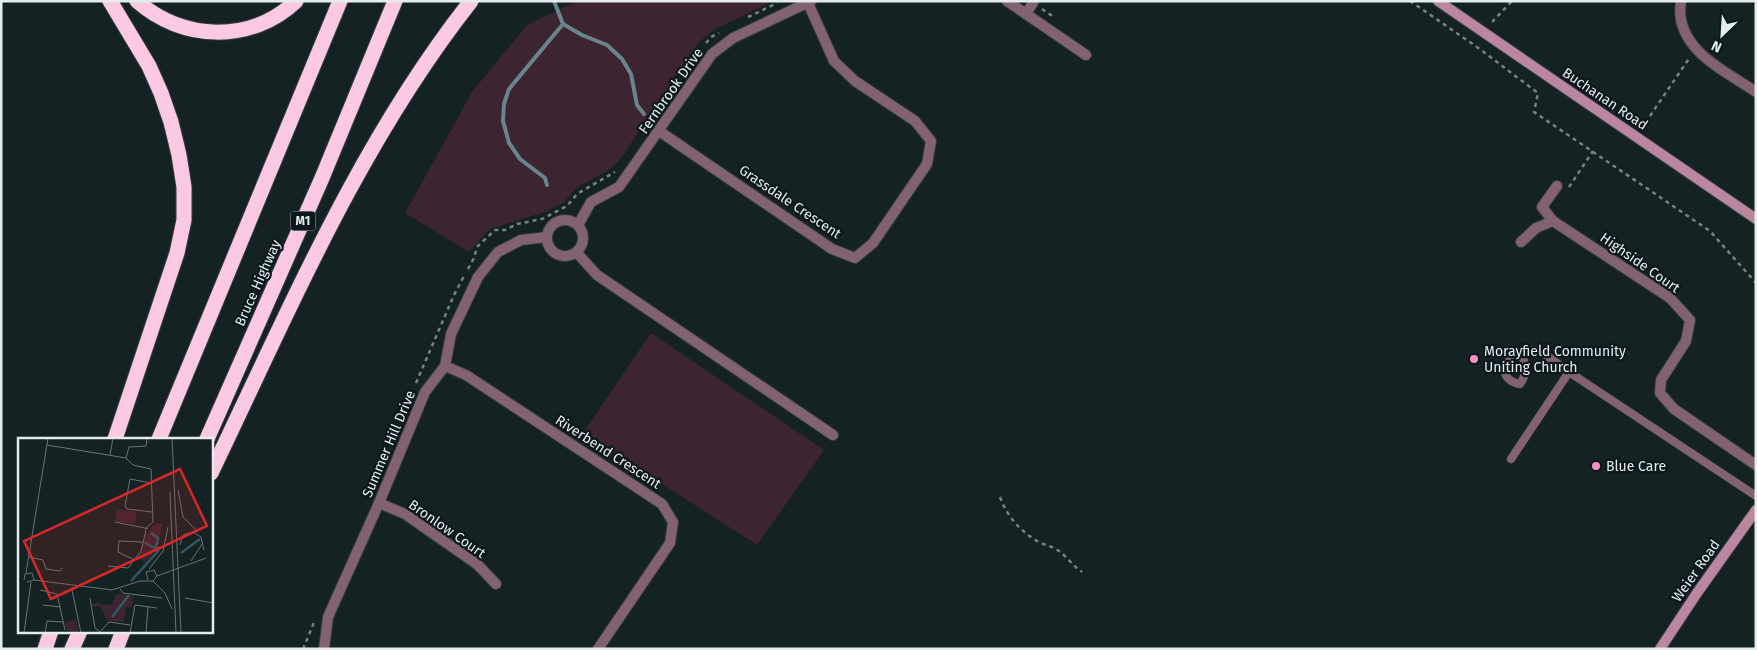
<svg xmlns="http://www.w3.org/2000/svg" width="1757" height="650" font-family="'Fira Sans',sans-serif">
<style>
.green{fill:#3c2430}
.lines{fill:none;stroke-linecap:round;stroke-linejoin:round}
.stream{stroke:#67858b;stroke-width:4}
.lane-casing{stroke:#323e40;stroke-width:9}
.street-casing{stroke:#323e40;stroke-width:12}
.secondary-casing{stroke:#323e40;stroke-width:12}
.highway-casing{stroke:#323e40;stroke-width:17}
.path{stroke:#788284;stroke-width:2.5;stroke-dasharray:4 4;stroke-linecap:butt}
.lane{stroke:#826171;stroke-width:8}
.street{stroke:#826171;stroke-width:10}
.secondary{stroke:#bb86a0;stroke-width:10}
.highway{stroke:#fbc9e1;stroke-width:15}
.poi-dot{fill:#fa8fc7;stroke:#0c181b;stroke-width:2}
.labels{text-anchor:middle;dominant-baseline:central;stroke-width:4.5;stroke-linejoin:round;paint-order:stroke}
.shield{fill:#0c181b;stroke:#a3acaf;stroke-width:1}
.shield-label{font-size:12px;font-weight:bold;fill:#e4ecee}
.street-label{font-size:14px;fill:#e4ecee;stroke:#0c181b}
.poi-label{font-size:14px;fill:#e4ecee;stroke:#0c181b;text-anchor:start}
.inset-river{fill:none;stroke:#315961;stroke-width:2.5}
.inset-road{fill:none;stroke:#687375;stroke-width:1}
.view{fill:#d62828;fill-opacity:0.15;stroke:#d62828;stroke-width:2.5}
.inset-edge{fill:none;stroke:#e4ecee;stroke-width:2.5}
</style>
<rect width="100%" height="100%" fill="#152224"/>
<!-- green -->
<g class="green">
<path d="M578 1H768L769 3 715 29 698 43 619 161 610 169 578 187 564 202 545 212 490 229 469 252 405 213 472 92 528 24Z"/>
<path d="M651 333 824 450 757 545 583 433Z"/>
</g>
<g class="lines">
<!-- stream -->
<g class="stream">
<path d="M554 1 563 24 582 35 607 45 622 59 631 74 637 105 644 114"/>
<path d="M547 185 545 178 520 159 509 143 503 121 504 104 509 89 563 24"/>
</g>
<defs>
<g id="lane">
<path d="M1516 356 1523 357C1526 368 1527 374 1520 384 1501 381 1500 363 1516 356Z"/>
<path d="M1523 357C1526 354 1529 350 1533 350 1544 351 1560 366 1569 372"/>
<path d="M1511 459 1569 372 1756 496"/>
</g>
<g id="street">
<path d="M1007 1 1086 55"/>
<path d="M1681 1C1673 48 1724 70 1756 92"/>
<path d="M1026 14 1034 1"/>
<path d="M659 131 832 249 855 258 873 243 927 164 931 141 915 121 855 81 834 61 808 3"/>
<circle cx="565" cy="238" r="18"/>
<path d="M1553 221 1542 207 1557 186"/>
<path d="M578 225 591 202 619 187 712 54 733 38 811 1"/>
<path d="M1521 242 1536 228 1553 221 1670 298 1690 320 1686 341 1661 380 1660 393 1674 409 1756 465"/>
<path d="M576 252 597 275 833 435"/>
<path d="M445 366 466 375 662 504 673 522 670 543 598 649"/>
<path d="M379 503 405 514 478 565 496 584"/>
<path d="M324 649 328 617 379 503 425 392 445 366 451 334 478 277 498 252 521 240 547 237"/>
</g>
<g id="secondary">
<path d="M1438 1 1756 219"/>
<path d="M1660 649 1697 593 1756 510"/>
</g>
<g id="highway">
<path d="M110 1 149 66 161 93 171 122 179 155 184 187V220L177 253 115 439"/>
<path d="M137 1C182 41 251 44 296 1"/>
<path d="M159 439 340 1"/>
<path d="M207 439 322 178 395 1"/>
<path d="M211 473C289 311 359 143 471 1"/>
<path d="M45 649 51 631"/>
<path d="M72 649 80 631"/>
<path d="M116 649 123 631"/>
</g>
</defs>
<!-- lane casing -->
<use href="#lane" class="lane-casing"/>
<!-- street casing -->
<use href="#street" class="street-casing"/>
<!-- secondary casing -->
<use href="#secondary" class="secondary-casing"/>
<!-- highway casing -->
<use href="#highway" class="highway-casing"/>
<!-- path -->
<g class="path">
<path d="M1410 1 1477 47 1538 93 1534 112 1710 231 1756 283"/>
<path d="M1042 9 1054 17"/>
<path d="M748 17 777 3"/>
<path d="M1492 22 1512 1"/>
<path d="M706 43 711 37 719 33"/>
<path d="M1650 116 1690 57"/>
<path d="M1569 187 1593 151"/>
<path d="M468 269 474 258 477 247 495 230H505L517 224 542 219 567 206 577 194 615 172"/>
<path d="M416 383 454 295 464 276"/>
<path d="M1000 497C1007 516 1019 530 1037 541 1044 545 1052 546 1059 551 1067 557 1073 566 1082 572"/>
<path d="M303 649 315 620"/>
</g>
<!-- lane -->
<use href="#lane" class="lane"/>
<!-- street -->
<use href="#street" class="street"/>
<!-- secondary -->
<use href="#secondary" class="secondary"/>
<!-- highway -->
<use href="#highway" class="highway"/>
</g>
<!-- markers -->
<g class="poi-dot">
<circle cx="1474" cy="359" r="5"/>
<circle cx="1596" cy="466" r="5"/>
</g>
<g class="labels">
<!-- shield labels -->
<rect class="shield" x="290.5" y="211.5" width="25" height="19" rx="4"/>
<g class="shield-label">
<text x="303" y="221">M1</text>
</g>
<!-- street labels -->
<g class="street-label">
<text transform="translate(671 91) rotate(-55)">Fernbrook Drive</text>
<text transform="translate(1605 99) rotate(34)">Buchanan Road</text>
<text transform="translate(790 202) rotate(34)">Grassdale Crescent</text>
<text transform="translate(1640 263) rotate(35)">Highside Court</text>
<text transform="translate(258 283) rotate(-66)">Bruce Highway</text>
<text transform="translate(389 444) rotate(-67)">Summer Hill Drive</text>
<text transform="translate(608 452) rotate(33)">Riverbend Crescent</text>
<text transform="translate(447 529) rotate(35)">Bronlow Court</text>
<text transform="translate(1696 571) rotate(-55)">Weier Road</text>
</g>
<!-- poi labels -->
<g class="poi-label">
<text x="1484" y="351">Morayfield Community<tspan x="1484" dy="16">Uniting Church</tspan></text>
<text x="1606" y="466">Blue Care</text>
</g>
</g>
<!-- overview -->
<g transform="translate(18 438)">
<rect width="195" height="195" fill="#152224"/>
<path d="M99 71 119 74 117 86 97 83ZM137 85 144 86 141 108 127 125 120 120 127 100ZM98 156 116 158 114 170 108 169 106 184 89 183 82 168 76 169 75 166 82 164V167L94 166ZM58 181 61 195 49 193 47 184Z" fill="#3c2430"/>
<path class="inset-river" d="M133 95 140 100 138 110M127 105 141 112M163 115 182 101M113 143 141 112M94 179 111 157"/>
<path class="inset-road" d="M154 0 163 195M29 7 108 20M92 17 95 0M108 20 115 27 133 31 135 84 127 91 130 90M108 20 111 9 128 8 129 0M133 45 112 41 107 68 109 71 134 74M160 52 165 79 180 94M152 54 158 195M97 84 127 90M162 107 165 97 175 94 183 99 186 112M11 119 25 122 28 131 42 133 44 130M117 122 100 114 101 103 125 104M173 123 184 106M90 128 110 130 123 113 128 92M131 131 145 113 150 89M8 135 30 0M139 138 188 120M6 142 7 136 14 135 16 142 9 144M16 142 94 152 122 143H135L139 138 136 132 128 134 130 142M135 143 147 155 154 171M102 151 105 155 144 160M22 152 39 156 47 192M54 152 63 195M72 160 77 190 82 194M167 160 195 165M25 167 42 169M82 194 91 184 112 187M6 195 13 144M27 195 29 183 45 184M112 195 117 167 139 170M128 195 130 168"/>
<path class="view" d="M162 31 189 88 33 161 6 103Z"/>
<rect width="195" height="195" class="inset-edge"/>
</g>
<!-- border -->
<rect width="1757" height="650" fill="none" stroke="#e4ecee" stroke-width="5"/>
<!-- north arrow -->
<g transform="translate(1722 35) rotate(205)" stroke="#0c181b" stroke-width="4" paint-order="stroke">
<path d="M0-4L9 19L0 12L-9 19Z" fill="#e4ecee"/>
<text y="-8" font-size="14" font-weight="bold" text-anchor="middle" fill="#e4ecee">N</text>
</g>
</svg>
